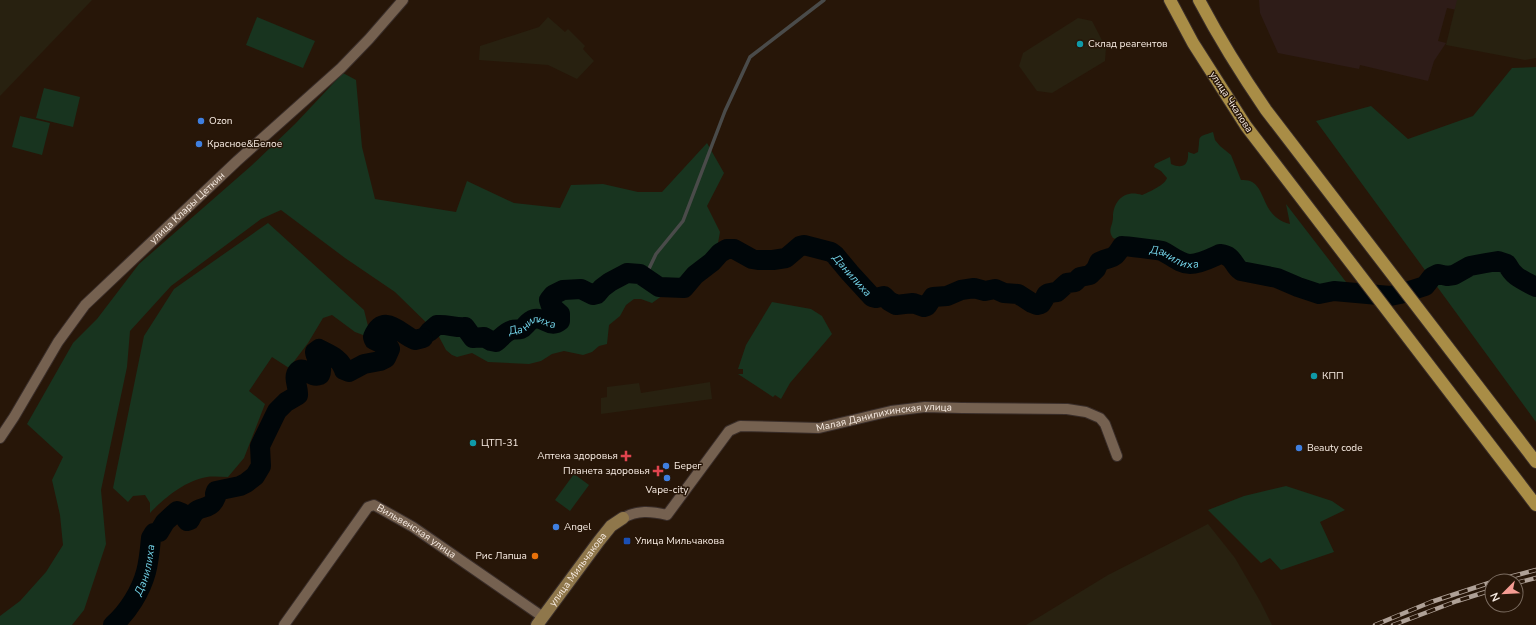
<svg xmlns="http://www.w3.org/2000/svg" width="1536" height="625" font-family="'Nunito Sans',sans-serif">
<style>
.commercial{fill:#2e1c18}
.industrial{fill:#282110}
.green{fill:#18341f}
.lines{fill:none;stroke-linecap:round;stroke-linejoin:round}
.stream{stroke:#4a4b4a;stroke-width:3.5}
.river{stroke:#000609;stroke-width:20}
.street-casing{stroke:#392d29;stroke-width:12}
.secondary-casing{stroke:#392d29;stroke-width:14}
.primary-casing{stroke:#392d29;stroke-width:14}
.street{stroke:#756150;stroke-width:10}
.secondary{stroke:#8f774b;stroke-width:12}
.primary{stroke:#a98d46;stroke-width:12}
.rail-casing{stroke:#afa197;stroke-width:4.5}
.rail{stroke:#271608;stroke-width:3;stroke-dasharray:9;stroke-linecap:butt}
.culture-dot{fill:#0f9aa8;stroke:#271608;stroke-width:1.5}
.shop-dot{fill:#3f7fe0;stroke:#271608;stroke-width:1.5}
.health-dot{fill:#e0444e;stroke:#271608;stroke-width:1.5}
.transit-dot{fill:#1a4fb4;stroke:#271608;stroke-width:1.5}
.food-dot{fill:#e8710a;stroke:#271608;stroke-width:1.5}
.labels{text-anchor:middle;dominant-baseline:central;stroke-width:3;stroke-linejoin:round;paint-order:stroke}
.poi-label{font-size:10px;fill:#f8ece3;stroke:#271608;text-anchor:start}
.street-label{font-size:10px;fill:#f8ece3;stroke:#271608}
.water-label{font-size:11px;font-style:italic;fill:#72d2e7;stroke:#271608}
</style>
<rect width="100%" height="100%" fill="#271608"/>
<!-- commercial -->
<path class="commercial" d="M1259 0H1469L1457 10 1447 8 1438 41 1446 43 1434 61 1428 81 1360 65 1359 69 1278 53 1260 13Z"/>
<!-- industrial -->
<g class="industrial">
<path d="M0 0H92L0 96Z"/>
<path d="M1457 0H1536V58L1525 60 1446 45Z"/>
<path d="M548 17 565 32 568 29 585 46 583 49 594 61 577 79 548 65 479 60 480 46 539 27Z"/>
<path d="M1078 18 1092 21 1106 48 1105 61 1052 93 1037 91 1019 66 1023 53Z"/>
<path d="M710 382 712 399 601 414V398L607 397V387L639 383 641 393Z"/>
<path d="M1208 524 1235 558 1260 601 1272 625H1026L1108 575Z"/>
</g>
<!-- green -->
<g class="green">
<path d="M257 17 315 41 303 68 246 45Z"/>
<path d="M1536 67V422L1316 121 1371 106 1408 139 1473 116 1512 68Z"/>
<path d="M343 73 356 80 362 147 375 199 456 212 467 181 514 203 560 208 571 185 603 184 638 192H662L707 143 724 173 707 206 720 232 713 271 683 281 652 303 641 299H634L626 305 620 316 609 325 607 344 599 346 592 352 583 355 564 351 552 354 541 361 529 364 488 362 472 353 457 357 452 355 446 350 437 333 395 292 345 258 281 210 261 219 171 286 130 331 127 367 101 490 106 544 84 610 72 625H0V616L20 601 46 572 63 545 60 515 52 480 63 457 27 424 73 343 97 319 139 264 251 166 295 124Z"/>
<path d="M44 88 80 97 73 127 36 118Z"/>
<path d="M20 116 50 123 42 155 12 147Z"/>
<path d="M1213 132 1215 140 1220 146 1231 155 1241 180C1244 180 1248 180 1250 181 1267 188 1261 217 1290 224L1286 204 1353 291 1333 289 1318 292 1303 286 1293 280 1275 274 1242 268 1229 252C1215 250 1205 260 1193 261 1181 262 1172 252 1162 248 1151 243 1145 246 1132 239L1124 242 1113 238C1107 230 1113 226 1113 217 1113 201 1125 189 1142 195 1149 192 1165 185 1167 178L1161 171 1154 167 1155 164 1170 157 1171 164C1182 169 1189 166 1188 152L1194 154 1198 152C1201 135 1195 138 1213 132Z"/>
<path d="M268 223 364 310 368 326 373 330 371 338 355 332 332 315 323 318 308 343 289 368 272 357 249 391 265 404 244 458 228 477C221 477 213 476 207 477 186 480 163 499 150 513V503L145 495 133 496 128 502 113 488 144 336 174 289Z"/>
<path d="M772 302 811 309 822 316 832 334 790 383 781 399 775 395 773 397 738 374H743V369H738L746 345Z"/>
<path d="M574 474 589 485 570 511 555 500Z"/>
<path d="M1286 486 1332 501 1345 510 1320 522 1334 552 1281 570 1270 558 1261 563 1208 510 1244 496Z"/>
</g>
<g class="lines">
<!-- stream -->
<path class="stream" d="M645 277 656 254 683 221 725 111 750 57 824 0"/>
<!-- river -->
<g class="river">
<path id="s1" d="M429 332 437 325C447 324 456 328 465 327L473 338 484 337 491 341 496 342C501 338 505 332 512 330 515 329 518 330 521 329 526 327 527 321 534 319 544 316 550 329 560 321V314L551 306 549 300 553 295 563 290 581 289 593 295 597 294 602 288 610 282 627 273 640 274 659 287 684 288 695 275 712 262 720 253 727 249H734L752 259 758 260H773L786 258 800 246 804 245 831 252 835 255 850 273 872 297 876 298 884 296 889 301 896 305 913 303 924 307 927 306 933 297 947 296 961 290 974 288 985 291 995 289 1004 293 1018 294 1032 303 1037 305 1041 304C1049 294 1041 294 1057 292L1067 283 1075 282 1080 277 1090 275 1096 269 1099 262C1113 255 1112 262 1122 246 1126 246 1158 250 1162 251 1171 255 1180 264 1190 264 1200 264 1211 258 1220 254 1235 256 1232 265 1241 271L1277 278 1298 287 1319 294 1334 291 1390 296 1400 294 1425 286 1432 277 1438 274 1447 276 1454 275 1470 266 1486 263 1498 261 1507 264C1514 278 1523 280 1536 287"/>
<path id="s2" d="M113 625C128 612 141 591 146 572 149 561 150 549 151 538L154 533 159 532 165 522 177 511 182 513 187 521 190 520C191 518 193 514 195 512 201 506 211 510 216 497L215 494 216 491 240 486 246 483 255 476 261 466 260 446 277 411 286 402 298 395C299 388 292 377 298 371 305 365 310 379 320 375 324 366 316 360 315 352L319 349C328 354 341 358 344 370L349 372 364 364 380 361 386 358 390 349 389 347 374 340 373 337C384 311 400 334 415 340L423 338"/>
</g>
<defs>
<g id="street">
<path id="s3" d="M0 438 14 417 58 342 85 305 237 161 341 68 369 39 403 0"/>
<path id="s4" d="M623 518C637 510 651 511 667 515L729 431 740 426 819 428 891 411 925 407 962 408 1067 409 1086 412 1100 418 1105 424 1117 456"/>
<path id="s5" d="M284 625 368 507 374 505 413 527 543 617"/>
</g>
<g id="secondary">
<path id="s6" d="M537 625 599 541 611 526 623 518"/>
</g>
<g id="primary">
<path d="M1170 0 1193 43 1246 126 1536 505"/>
<path d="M1199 0C1219 38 1242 75 1266 110L1536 462"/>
</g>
</defs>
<!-- street casing -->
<use href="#street" class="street-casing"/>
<!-- secondary casing -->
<use href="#secondary" class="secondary-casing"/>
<!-- primary casing -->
<use href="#primary" class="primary-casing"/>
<!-- street -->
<use href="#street" class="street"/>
<!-- secondary -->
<use href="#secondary" class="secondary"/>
<!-- primary -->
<use href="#primary" class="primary"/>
<defs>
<g id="rail">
<path d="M1494 581 1536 570"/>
<path d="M1516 583 1536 578"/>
<path d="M1375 625 1431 602 1492 582"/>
<path d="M1393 625 1457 601 1492 590"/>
</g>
</defs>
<!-- rail casing -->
<use href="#rail" class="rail-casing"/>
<!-- rail -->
<use href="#rail" class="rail"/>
</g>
<!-- markers -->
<g class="culture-dot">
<circle cx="1080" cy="44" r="4"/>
<circle cx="1314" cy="376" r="4"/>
<circle cx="473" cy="443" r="4"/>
</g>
<g class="shop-dot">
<circle cx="201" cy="121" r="4"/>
<circle cx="199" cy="144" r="4"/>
<circle cx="1299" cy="448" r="4"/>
<circle cx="666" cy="466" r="4"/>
<circle cx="667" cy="478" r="4"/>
<circle cx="556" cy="527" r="4"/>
</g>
<g class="health-dot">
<path d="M624 450h4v4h4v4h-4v4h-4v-4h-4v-4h4z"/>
<path d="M656 465h4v4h4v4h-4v4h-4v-4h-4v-4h4z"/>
</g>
<rect class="transit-dot" x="623" y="537" width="8" height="8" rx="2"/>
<circle class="food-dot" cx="535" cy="556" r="4"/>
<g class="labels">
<!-- poi labels -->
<g class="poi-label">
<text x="1088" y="44">Склад реагентов</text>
<text x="209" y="121">Ozon</text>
<text x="207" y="144">Красное&amp;Белое</text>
<text x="1322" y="376">КПП</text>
<text x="481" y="443">ЦТП-31</text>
<text x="1307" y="448">Beauty code</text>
<text x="618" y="456" text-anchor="end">Аптека здоровья</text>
<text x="674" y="466">Берег</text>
<text x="650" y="471" text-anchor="end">Планета здоровья</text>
<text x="667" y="490" text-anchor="middle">Vape-city</text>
<text x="564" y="527">Angel</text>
<text x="635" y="541">Улица Мильчакова</text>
<text x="527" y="556" text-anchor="end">Рис Лапша</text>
</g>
<!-- street labels -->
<g class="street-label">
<text transform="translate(1231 102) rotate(57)">улица Чкалова</text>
<text stroke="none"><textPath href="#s3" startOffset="299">улица Клары Цеткин</textPath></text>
<text stroke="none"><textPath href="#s4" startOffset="307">Малая Данилихинская улица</textPath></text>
<text stroke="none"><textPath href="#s5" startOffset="201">Вильвенская улица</textPath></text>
<text stroke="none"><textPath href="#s6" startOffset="69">улица Мильчакова</textPath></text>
</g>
<!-- water labels -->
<g class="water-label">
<text stroke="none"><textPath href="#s1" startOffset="903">Данилиха</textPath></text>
<text stroke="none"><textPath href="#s1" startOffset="529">Данилиха</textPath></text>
<text stroke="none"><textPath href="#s1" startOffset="119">Данилиха</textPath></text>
<text stroke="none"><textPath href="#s2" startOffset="65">Данилиха</textPath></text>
</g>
</g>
<!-- north arrow -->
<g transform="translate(1504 593) rotate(246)"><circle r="19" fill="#271608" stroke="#7b6c60"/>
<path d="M0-3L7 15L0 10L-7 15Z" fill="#f59c93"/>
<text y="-6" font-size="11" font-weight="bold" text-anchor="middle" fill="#f8ece3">N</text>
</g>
</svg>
